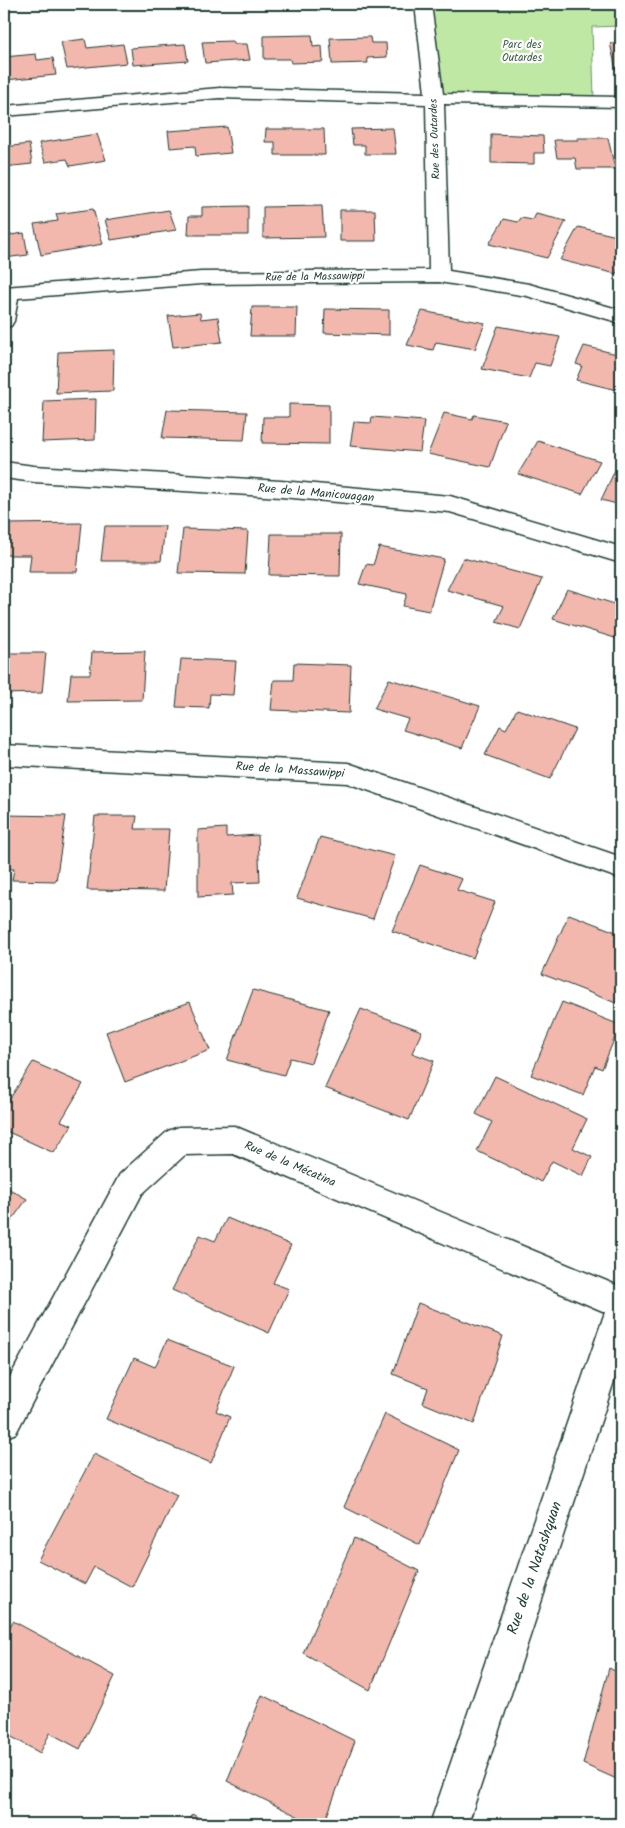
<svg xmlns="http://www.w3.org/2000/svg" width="625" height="1828" font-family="Kalam,sans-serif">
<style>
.green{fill:#bfe8a4;stroke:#6f926c}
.building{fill:#f2b7ad;stroke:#1f3d34}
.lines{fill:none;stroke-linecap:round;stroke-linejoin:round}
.minor-casing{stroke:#1f3d34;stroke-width:3}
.minor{fill:#fff;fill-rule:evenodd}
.labels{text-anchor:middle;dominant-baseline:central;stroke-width:4.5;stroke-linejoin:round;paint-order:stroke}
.far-park-label{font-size:11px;fill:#3f5f4a;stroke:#fff}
.far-street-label{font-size:11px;fill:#1f3d34;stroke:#fff}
.street-label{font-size:12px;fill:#1f3d34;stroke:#fff}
.near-street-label{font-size:15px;fill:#1f3d34;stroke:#fff}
</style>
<rect width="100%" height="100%" fill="#fff"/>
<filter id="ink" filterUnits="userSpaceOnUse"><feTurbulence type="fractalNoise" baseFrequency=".02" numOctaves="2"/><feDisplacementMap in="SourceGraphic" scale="10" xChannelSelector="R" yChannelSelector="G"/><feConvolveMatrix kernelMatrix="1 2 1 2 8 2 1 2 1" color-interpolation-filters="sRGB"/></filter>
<g filter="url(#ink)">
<!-- green -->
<path class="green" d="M423 4H621V26L592 27 594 100 435 99Z"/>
<!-- building -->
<g class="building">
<path d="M312 35 313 47 322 46 323 62 291 63 290 59H264V36Z"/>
<path d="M370 37 371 43H386L387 57 367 58 368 63 332 64 330 38Z"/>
<path d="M85 39 87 48 123 44 127 63 67 69 61 42Z"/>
<path d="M233 41 234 44H247L250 60 205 63 202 42Z"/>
<path d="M610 43H621V74H617Z"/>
<path d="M185 44 188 61 133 65 131 48Z"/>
<path d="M36 54 37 60 53 58 56 75 5 80 4 57Z"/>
<path d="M227 127 231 153 196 156 195 146 170 148 168 131Z"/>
<path d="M393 128 396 154H365V145H353L351 129Z"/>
<path d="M266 129H324L325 155H275V142H265Z"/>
<path d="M97 134 106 160 70 166 67 159 45 162 39 143Z"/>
<path d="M491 134 543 136 544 153H534V164L491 163Z"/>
<path d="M578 138H608L615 169H577L575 158H557L554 140H578Z"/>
<path d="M29 144 32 164 4 167V147Z"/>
<path d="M248 206V235H188L189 216H202V207Z"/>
<path d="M322 206 324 237 263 238V207Z"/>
<path d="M93 209 103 244 41 255 34 224 58 221 56 214Z"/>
<path d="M169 210 176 230 111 240 105 220Z"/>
<path d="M340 210H375L376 241H340Z"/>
<path d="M536 214 566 221 547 258 489 244 504 219 518 222 521 218 533 220Z"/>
<path d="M578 227 621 237V263L616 274 560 260Z"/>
<path d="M24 233 28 255 4 258V236Z"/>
<path d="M252 307H297L296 336H250Z"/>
<path d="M325 309 389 310V335L324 333Z"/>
<path d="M422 311 485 323 475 349 436 342 433 350 407 345Z"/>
<path d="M200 313 201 319 218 317 222 342 173 347 168 316Z"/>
<path d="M498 326 560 337 550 366 535 363 529 378 482 369Z"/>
<path d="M584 346 621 355V391L576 380 582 366 576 364Z"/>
<path d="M114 350 113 391 56 393 58 352Z"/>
<path d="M96 399 95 440 42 442 44 401Z"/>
<path d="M289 404 329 405V444L262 443 263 417H289Z"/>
<path d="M167 410 247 412 244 440 162 438Z"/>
<path d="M444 413 472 419 474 415 506 421 490 467 428 454Z"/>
<path d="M372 417 424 421 420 452 350 446 354 422 371 423Z"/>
<path d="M538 441 600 461 582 494 518 474Z"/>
<path d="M616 468 621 469V505L601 500Z"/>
<path d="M82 523 77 572H29L31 555H4L6 524Z"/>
<path d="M105 526H165L161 561H101Z"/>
<path d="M183 529 248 531 245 574 178 573Z"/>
<path d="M271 534H341L340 576 269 575Z"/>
<path d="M379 547 444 559 429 611 403 606 407 594 359 584 366 564 373 565Z"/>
<path d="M463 558 542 579 520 629 496 622 504 606 447 590Z"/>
<path d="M567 589 621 606V632L618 639 553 619Z"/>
<path d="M145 651 142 700 68 701 71 674H90L92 652Z"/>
<path d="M4 653H46L42 693 4 694Z"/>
<path d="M181 659 236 661 233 695 210 694 209 708 176 707Z"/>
<path d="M294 663 351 665 349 713 271 710 274 680H293Z"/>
<path d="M389 679 480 706 462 748 403 730 408 719 374 709Z"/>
<path d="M517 709 575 729 550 779 485 755 500 726 506 729Z"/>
<path d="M4 815 66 816 56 881 12 880 14 869H4Z"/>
<path d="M95 816H137L135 829H169L164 891 87 890Z"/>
<path d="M226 828V837L258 835 260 882 232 883 233 895 198 897V830Z"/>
<path d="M320 837 395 856 373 919 297 898Z"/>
<path d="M420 865 462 879 457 890 495 902 473 958 392 931Z"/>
<path d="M569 914 621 934V1005L542 974Z"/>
<path d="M253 990 329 1010 311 1063 290 1058 284 1075 227 1060Z"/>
<path d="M190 1002 210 1050 125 1082 106 1032Z"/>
<path d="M562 1002 620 1025 602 1069 595 1066 583 1095 531 1075Z"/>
<path d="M361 1009 422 1031 412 1053 434 1061 409 1120 325 1088Z"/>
<path d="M33 1062 83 1084 61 1121 72 1125 54 1153 4 1130V1108Z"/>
<path d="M495 1076 587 1119 573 1148 592 1157 583 1176 552 1161 541 1182 477 1151 492 1122 476 1114Z"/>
<path d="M4 1186 27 1199 4 1231Z"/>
<path d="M227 1218 291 1245 273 1283 289 1289 269 1333 172 1290 200 1235 215 1241Z"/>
<path d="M418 1303 503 1336 474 1424 423 1403 428 1388 393 1374Z"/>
<path d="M167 1340 234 1366 216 1411 230 1417 211 1463 106 1419 134 1358 155 1367Z"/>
<path d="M385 1414 459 1450 420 1545 344 1507Z"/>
<path d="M94 1454 177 1495 132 1587 94 1567 85 1584 38 1560Z"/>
<path d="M354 1538 419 1571 370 1690 303 1653Z"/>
<path d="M13 1621 115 1676 80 1749 50 1733 40 1753 10 1736 4 1749V1638Z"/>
<path d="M609 1668 621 1674V1781L583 1764Z"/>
<path d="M262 1695 355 1741 324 1824H313L227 1781Z"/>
<path d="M192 1814 210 1824H187Z"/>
</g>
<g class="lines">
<defs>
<g id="minor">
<path d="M415 4H431L443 94 621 97V107L444 104 449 271 529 284 621 310V323L527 296 439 282 201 284 18 298 14 321 11 326 4 327V287L201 272 429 270 426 104 220 98 4 116V106L220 88 425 93Z"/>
<path d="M4 462 34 466 281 481 450 496 621 547V563L450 512 281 497 34 482 4 478Z"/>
<path d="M4 745 348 763 621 857V879L347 783 4 765Z"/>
<path d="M234 1126 621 1287V1360L468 1824H430L605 1312 233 1154 185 1155 142 1194 16 1433 4 1438V1388L120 1174 168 1131 179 1127Z"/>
</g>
</defs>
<!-- minor casing -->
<use href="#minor" class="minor-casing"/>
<!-- minor -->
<use href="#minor" class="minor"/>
</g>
</g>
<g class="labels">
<!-- far-park labels -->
<g class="far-park-label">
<text x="522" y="45">Parc des<tspan x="522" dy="13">Outardes</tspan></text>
</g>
<!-- far-street labels -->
<g class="far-street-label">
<text transform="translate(435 139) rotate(-92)">Rue des Outardes</text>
<text transform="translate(315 277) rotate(-1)">Rue de la Massawippi</text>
</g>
<!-- street labels -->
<g class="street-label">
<text transform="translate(316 493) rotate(5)">Rue de la Manicouagan</text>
<text transform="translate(290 770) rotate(4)">Rue de la Massawippi</text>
<text transform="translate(290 1164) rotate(23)">Rue de la Mécatina</text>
</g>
<!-- near-street labels -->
<g class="near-street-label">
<text transform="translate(535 1568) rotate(-71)">Rue de la Natashquan</text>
</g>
</g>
<!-- margin -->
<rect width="625" height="1828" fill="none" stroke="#fff" stroke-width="20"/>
<rect x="10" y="10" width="605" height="1808" fill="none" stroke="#1f3d34" stroke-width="2" filter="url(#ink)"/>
</svg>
